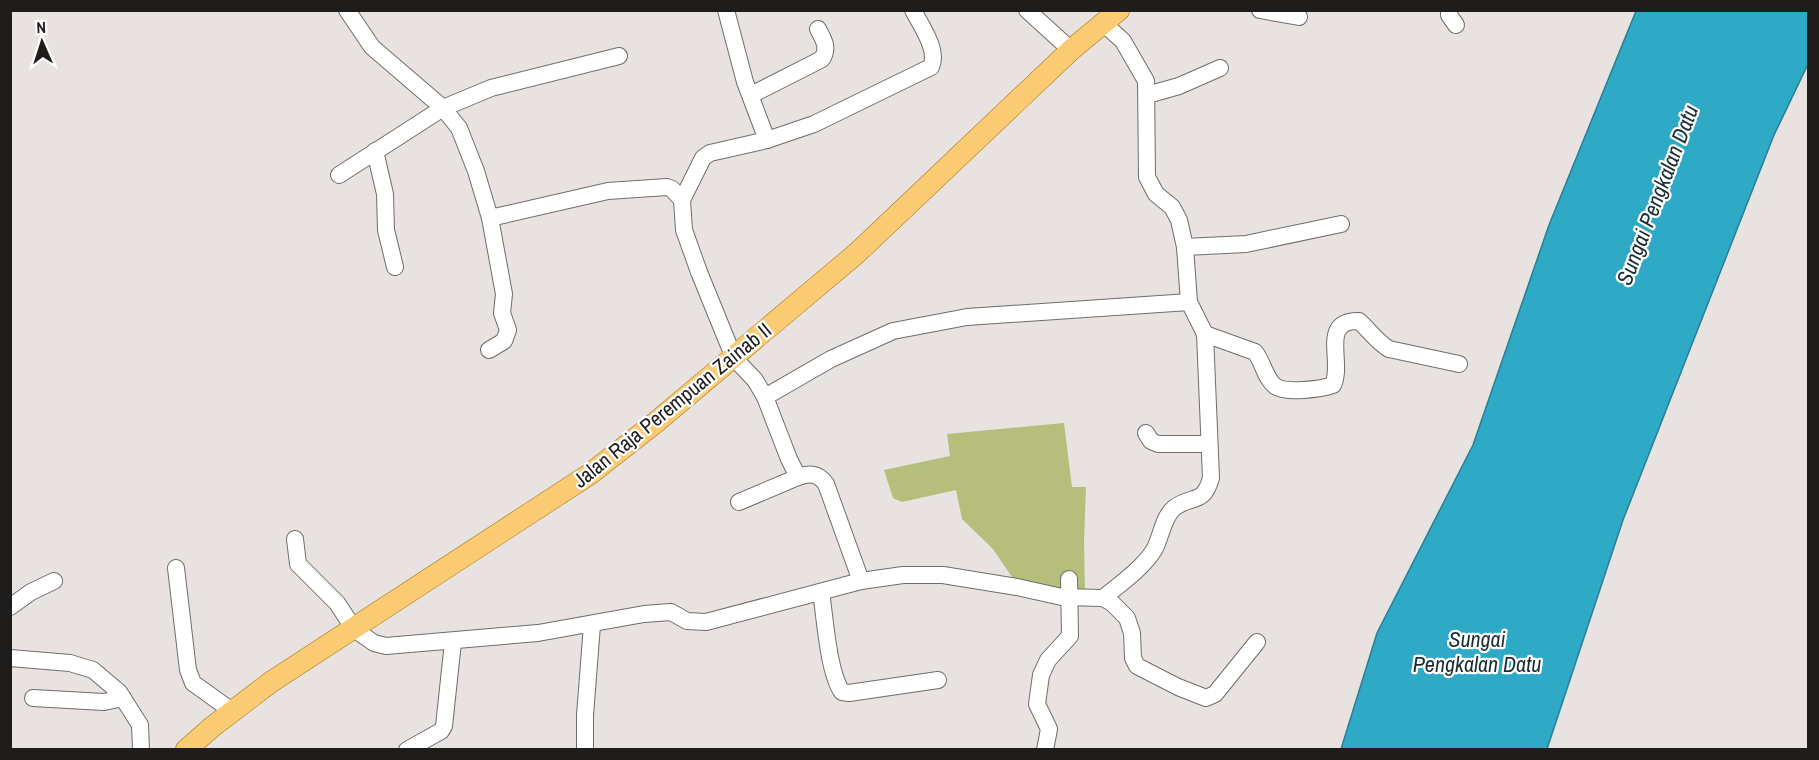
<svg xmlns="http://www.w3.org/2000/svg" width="1819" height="760" font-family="'Archivo Narrow',sans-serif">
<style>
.green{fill:#b5bf7b}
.water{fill:#2ea9c6;stroke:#297f93;stroke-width:1.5}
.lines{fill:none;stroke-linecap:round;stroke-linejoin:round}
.minor-casing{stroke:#706d69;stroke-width:18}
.major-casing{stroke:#aa7818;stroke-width:22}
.minor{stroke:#fff;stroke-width:16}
.major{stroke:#facb73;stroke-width:21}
.labels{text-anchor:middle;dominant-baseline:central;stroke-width:4.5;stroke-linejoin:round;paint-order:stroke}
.street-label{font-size:21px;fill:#1e1d1c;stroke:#fff}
.water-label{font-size:22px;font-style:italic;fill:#192e33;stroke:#fff}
</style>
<rect width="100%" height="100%" fill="#e8e3e0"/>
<!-- green -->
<path class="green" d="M1064 423 1072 487H1086L1084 542 1085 593 1016 583 993 549 962 519 956 490 902 502 893 498 884 470 950 456 947 434Z"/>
<!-- water -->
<path class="water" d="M1636 11H1808V64L1774 135 1623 520 1547 749H1341L1377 633 1473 445 1549 225Z"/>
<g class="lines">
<defs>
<g id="minor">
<path d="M347 10 372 47 443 108 459 128 476 171 490 218 608 191 667 187 672 189 682 200"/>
<path d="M726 10 745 82 767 140"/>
<path d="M1027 10 1071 50"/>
<path d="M1260 10 1299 17"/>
<path d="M1449 10V15L1456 25"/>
<path d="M751 95 822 59C829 48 824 40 818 29"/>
<path d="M1147 95 1179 86 1220 68"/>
<path d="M375 151 385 194 386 230 395 267"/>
<path d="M339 175 443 108 491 88 619 56"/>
<path d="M1185 247 1246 244 1341 224"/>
<path d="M1205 334 1255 352C1263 362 1265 378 1275 386 1286 394 1321 389 1333 385 1344 362 1319 320 1359 321 1369 330 1378 343 1389 349L1459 364"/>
<path d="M489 350 504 341 508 330 502 313 504 294 490 218"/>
<path d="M765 397 831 359 893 331 967 317 1189 302"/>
<path d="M1146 433 1151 441 1158 444H1209"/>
<path d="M739 502 798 477"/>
<path d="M295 539 298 564 337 603 354 629 374 643 386 646 538 633 644 614 671 612 687 621 706 622 861 581 903 575H943L1017 587 1062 597 1103 598 1112 603 1127 618 1132 633 1133 658 1137 666 1178 687 1206 698 1215 694 1257 642"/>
<path d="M176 568 188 670 193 683 232 711"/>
<path d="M861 581 826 484C818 473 810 473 798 477L789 459 765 397 755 380 734 358 699 272 684 230 682 200 703 158 710 153 767 140 814 124 931 67C939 50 921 26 913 10"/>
<path d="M821 592C825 617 828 672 842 692L849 693 938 680"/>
<path d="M1103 598C1120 584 1142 569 1154 550 1161 538 1163 517 1174 508 1192 494 1203 506 1211 478L1205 334 1189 302 1185 247 1179 220 1172 207 1156 194 1147 177 1146 81 1123 41 1103 23"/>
<path d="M10 607 31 592 54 581"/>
<path d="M10 658 70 663 93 670 119 692 140 725 141 750"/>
<path d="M33 698 104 702 123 698"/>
<path d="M407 750 441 731 444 726 453 642"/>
<path d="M585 750V715L592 625"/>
<path d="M1045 750 1049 729 1037 704 1041 675 1048 660 1070 636 1069 579"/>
</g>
<path id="major" d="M186 750 212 727 271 682 590 474 655 423 857 253 1071 50 1119 10"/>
</defs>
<!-- minor casing -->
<use href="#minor" class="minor-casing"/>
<!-- major casing -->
<use href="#major" class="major-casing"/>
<!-- minor -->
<use href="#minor" class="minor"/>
<!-- major -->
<use href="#major" class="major"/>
</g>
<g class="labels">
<!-- street labels -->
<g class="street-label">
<text transform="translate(672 405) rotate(-39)">Jalan Raja Perempuan Zainab II</text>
</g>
<!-- water labels -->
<g class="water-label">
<text transform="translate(1657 195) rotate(-69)">Sungai Pengkalan Datu</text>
<text x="1477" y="639">Sungai<tspan x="1477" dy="25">Pengkalan Datu</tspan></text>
</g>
</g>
<!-- border -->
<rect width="1819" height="760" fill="none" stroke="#1e1d1c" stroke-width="24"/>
<!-- north arrow -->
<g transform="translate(42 42) rotate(357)" stroke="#ffffff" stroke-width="4.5" paint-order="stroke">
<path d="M0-4.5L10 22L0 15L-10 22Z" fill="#1e1d1c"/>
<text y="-9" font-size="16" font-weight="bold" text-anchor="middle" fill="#1e1d1c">N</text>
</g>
</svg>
